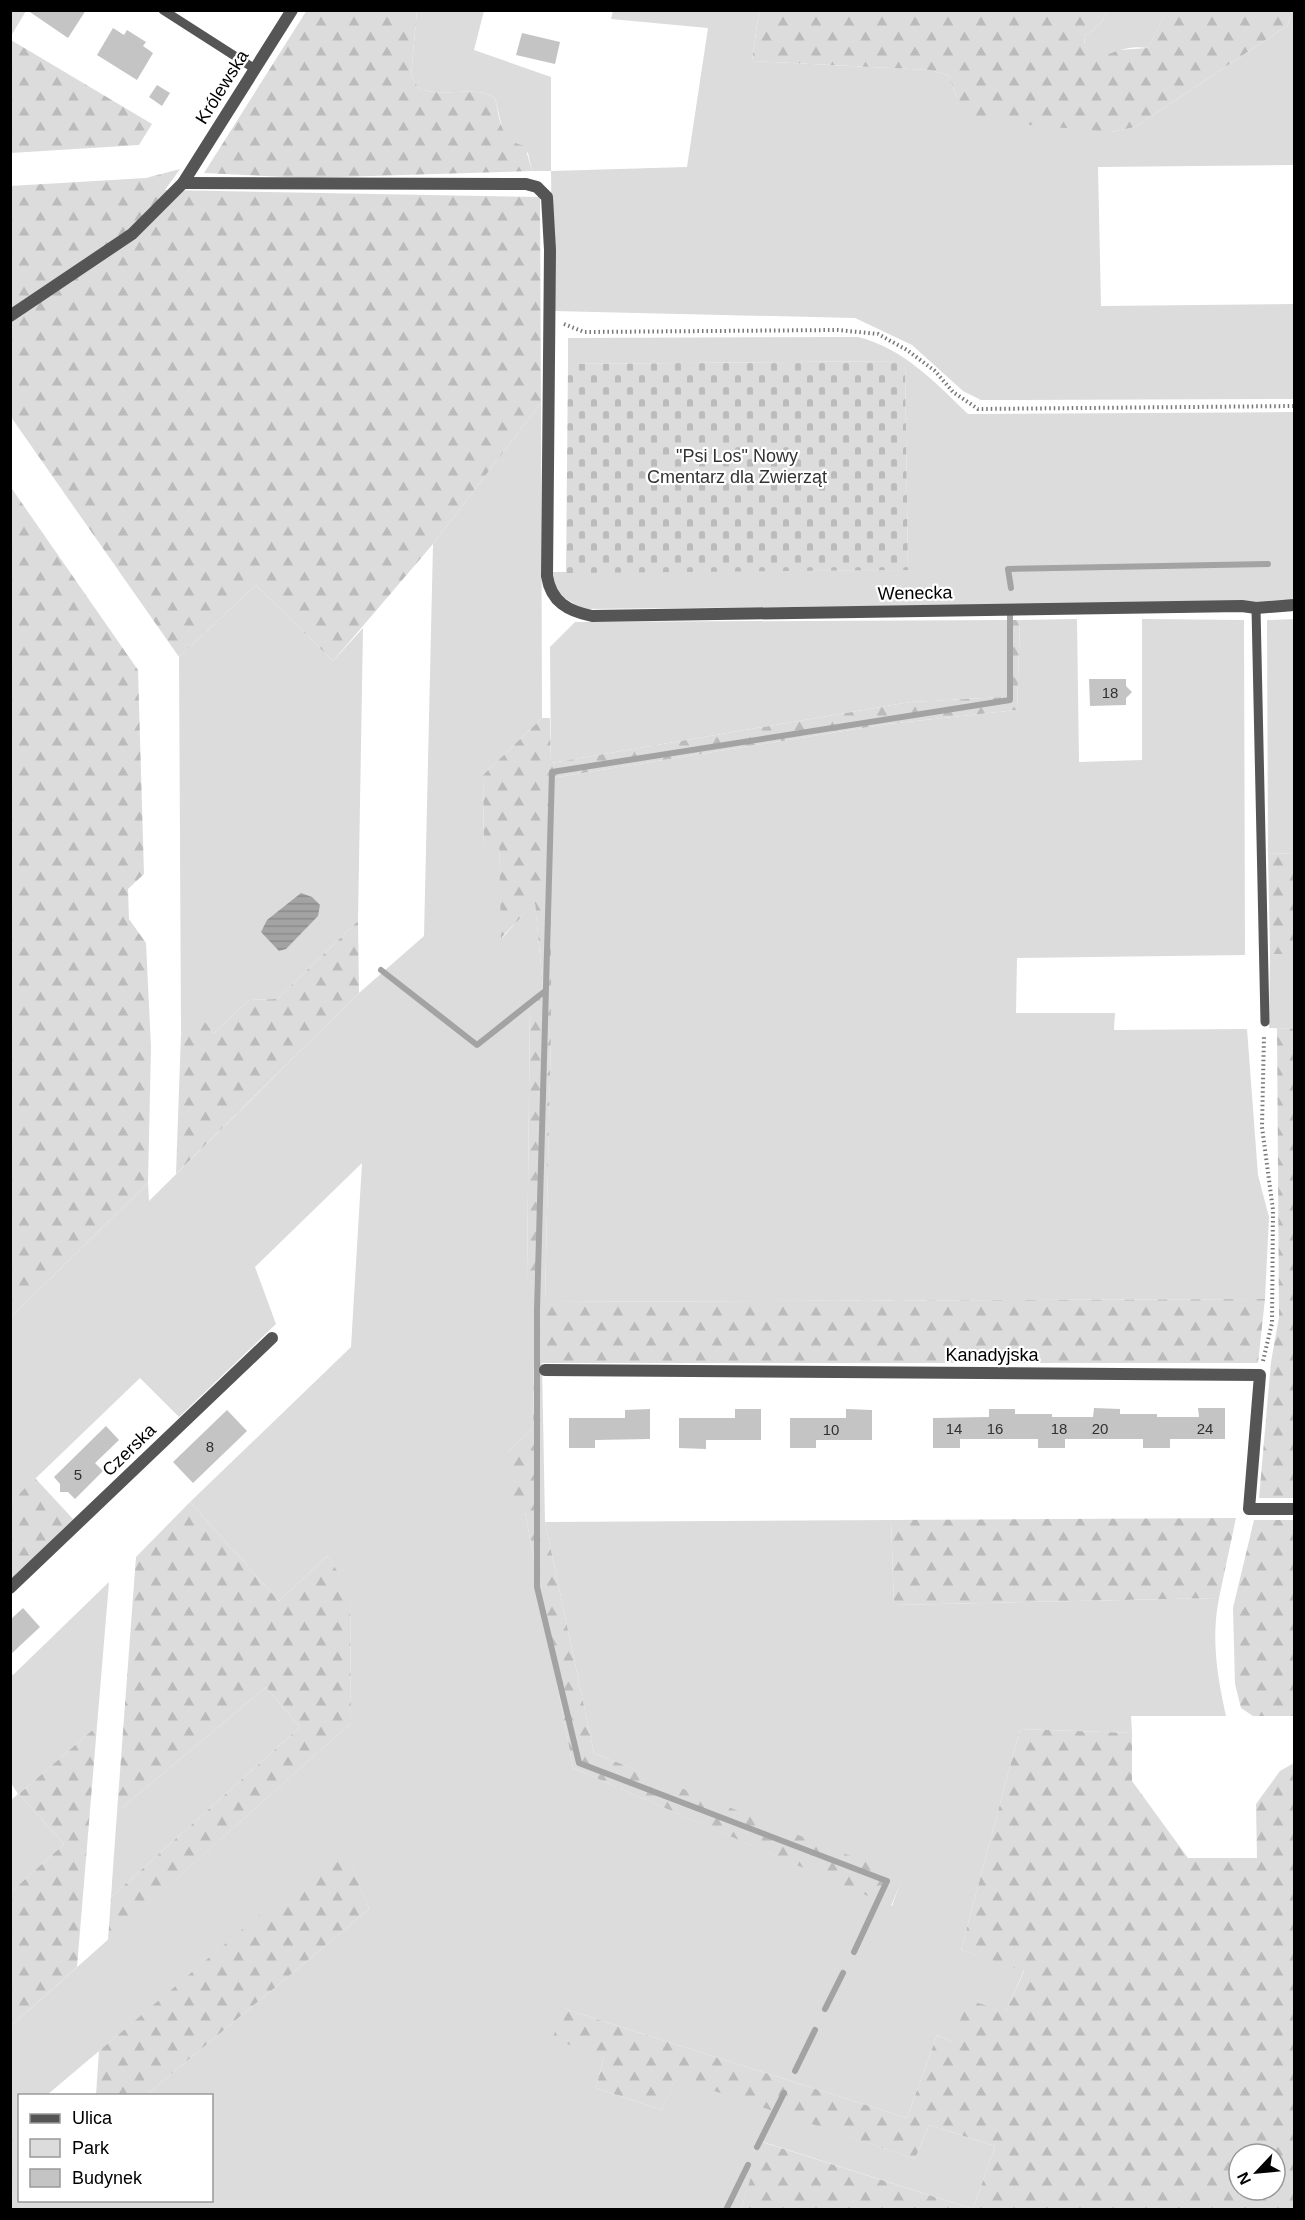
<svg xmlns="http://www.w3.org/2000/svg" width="1305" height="2220" font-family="Arial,sans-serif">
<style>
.green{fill:#dcdcdc}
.forest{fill:url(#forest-firs);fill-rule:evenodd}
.cemetery{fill:url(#cemetery-stones)}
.water{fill:url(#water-rules)}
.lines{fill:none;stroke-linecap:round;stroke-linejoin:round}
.stream{stroke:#a3a3a3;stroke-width:6}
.building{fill:#c4c4c4}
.path{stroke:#777;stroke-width:4;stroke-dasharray:1.5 3;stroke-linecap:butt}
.service{stroke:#555;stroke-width:9}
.minor{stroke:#555;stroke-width:12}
.labels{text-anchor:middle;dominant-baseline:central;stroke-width:4.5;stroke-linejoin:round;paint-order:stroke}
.number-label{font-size:15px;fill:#313131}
.street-label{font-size:18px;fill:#000;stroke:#fff}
.park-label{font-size:18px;fill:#333;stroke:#fff}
</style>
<defs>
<pattern id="forest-firs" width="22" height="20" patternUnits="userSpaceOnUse" patternTransform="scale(1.5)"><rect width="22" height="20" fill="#dcdcdc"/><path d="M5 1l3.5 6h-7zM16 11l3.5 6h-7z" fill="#bbb"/></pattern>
<pattern id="cemetery-stones" width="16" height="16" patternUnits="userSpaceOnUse" patternTransform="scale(1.5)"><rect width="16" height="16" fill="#dcdcdc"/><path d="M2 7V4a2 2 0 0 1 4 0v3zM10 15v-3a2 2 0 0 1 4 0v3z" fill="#bbb"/></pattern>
<pattern id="water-rules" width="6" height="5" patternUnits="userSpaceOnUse" patternTransform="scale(1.5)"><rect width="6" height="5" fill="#a3a3a3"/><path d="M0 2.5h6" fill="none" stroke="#8b8b8b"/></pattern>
</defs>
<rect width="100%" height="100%" fill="#fff"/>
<!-- green -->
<g class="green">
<path d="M417 11H484L474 50 551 77V171L687 167 708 28 611 19 613 11H759L752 61 930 70 948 75 958 99 1111 132 1135 127 1288 25 1292 11H1294V165L1098 167 1101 306 1294 304V399L981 400 963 391 912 345 855 318 553 311 551 171H532L528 153 504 135 495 98C475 85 446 98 419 89L411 75Z"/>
<path d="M1108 11H1168C1159 23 1156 36 1147 48 1129 45 1115 51 1099 59L1084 46 1085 36 1100 24Z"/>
<path d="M858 337C903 348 935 382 968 414L1294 412V602L583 609 556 593 550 572 908 570 905 361 568 364V338Z"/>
<path d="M541 403 542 718 483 775 484 853 499 838 502 938 535 902 543 988 530 1001 527 1281 535 1276 533 1428 508 1452 525 1512 573 1768 892 1906 902 1878 594 1753 545 1522 891 1520 894 1605 1219 1598C1211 1639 1217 1675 1226 1716H1131L1132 1733 1020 1729 961 1950 1024 1970 1006 2011 953 2042 937 2035 907 2118 565 2009 604 2056 596 2088 662 2110 676 2077 915 2159 929 2125 995 2146 973 2209 763 2142 741 2209H11V2192L18 2202 212 2200V2096L146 2095 369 1909 343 1845 47 2095 20 2096 19 2119 11 2127V2026L351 1723 350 1591 327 1556 279 1601 190 1502 351 1347 362 1163 255 1267 276 1324 179 1417 140 1378 11 1502V1317L148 1183 149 1201 359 993 424 936 433 544Z"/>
<path d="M256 585 333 661 363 628 358 921 277 999 249 1000 214 1033 199 1016 181 1034 179 657Z"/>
<path d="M1077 619 1079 762 1142 760V619L1244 620 1245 955 1017 958 1016 1013H1115L1114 1030 1247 1029 1258 1175 1269 1217 1265 1299 545 1302 551 1034V778L888 724 1017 710 1020 620Z"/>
<path d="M1294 619V853L1268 854 1267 620Z"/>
<path d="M1004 620V697L910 702 551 763 550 647 575 622Z"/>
<path d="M1270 954H1294V1029L1269 1028Z"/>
<path d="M109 1582 97 1726 19 1794 64 1844 11 1892 10 1801 18 1794 11 1783V1673L13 1675Z"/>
<path d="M266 1687 300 1727 111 1897 117 1812Z"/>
</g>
<!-- forest -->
<g class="forest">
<path d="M11 10 26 11 11 36 10 11Z"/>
<path d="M307 10 417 11 411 75 419 89C446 98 475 85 495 98 500 119 500 142 525 146L532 171 305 178 204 173Z"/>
<path d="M759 11H1108L1100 24 1085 36 1084 46 1099 58 1119 50 1147 48C1156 36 1159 22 1168 11H1292L1288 25 1135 127 1111 132 974 120 958 99 948 75 930 70 752 61Z"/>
<path d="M11 40 152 124 139 145 11 153Z"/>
<path d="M180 169 165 190 540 197 541 403 433 544 333 661 256 585 179 657 11 417 10 186 146 178Z"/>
<path d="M10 486 138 670 144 874 128 889 129 919 146 943 151 1047 148 1183 11 1317Z"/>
<path d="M1004 620H1020L1017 710 888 724 551 778V1034L545 1302 1265 1299 1258 1363H542L545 1522 594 1753 903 1877 891 1906 573 1768 525 1512 507 1503 508 1452 533 1428 535 1277 527 1282 530 1001 543 988 535 903 501 938 499 839 484 854 483 775 542 718H550L551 763 910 702 1004 697Z"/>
<path d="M1294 853V954H1270L1268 854Z"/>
<path d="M358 921 359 993 176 1174 181 1034 199 1015 214 1033 249 1000 277 999Z"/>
<path d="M1277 1028 1294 1029V1498H1259L1271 1362 1279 1317Z"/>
<path d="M35 1478 73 1519 11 1580V1502Z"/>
<path d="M190 1502 279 1601 327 1556 350 1590 351 1723 108 1940 111 1897 300 1727 266 1687 117 1812 136 1557Z"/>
<path d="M1236 1518 1219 1598 894 1605 891 1520Z"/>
<path d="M1254 1520H1294V1716H1253L1241 1708 1235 1684 1233 1608Z"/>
<path d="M97 1726 77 1967 11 2026V1892L64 1844 19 1794Z"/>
<path d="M1020 1729 1132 1733V1781L1188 1858H1257L1256 1804 1280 1771 1294 1763V2209H741L762 2142 973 2209 995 2146 929 2125 915 2159 676 2078 662 2110 596 2088 604 2056 552 2039 565 2009 907 2118 937 2035 953 2042 967 2000 1006 2011 1024 1971 961 1950ZM1239 2154H1275V2190H1239Z"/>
<path d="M343 1844 369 1909 146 2095H96L99 2051Z"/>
<path d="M19 2119 20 2201 18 2202 11 2192 10 2127Z"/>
</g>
<!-- cemetery -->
<path class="cemetery" d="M905 361 908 570 566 573 568 364Z"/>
<!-- water -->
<path class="water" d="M301 893 312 897 320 905 318 916 286 949 279 951 261 932 267 920Z"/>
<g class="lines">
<!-- stream -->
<g class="stream">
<path d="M1011 588 1008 569 1268 564"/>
<path d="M381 970 477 1045 545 991"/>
<path d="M854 1952 887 1881 579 1763 537 1587V1309L552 772 1010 700V615"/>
<path d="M825 2009 843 1973"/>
<path d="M795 2071 815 2030"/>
<path d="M757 2147 784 2093"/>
<path d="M726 2210 748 2165"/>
</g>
</g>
<!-- building -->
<g class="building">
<path d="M27 10H86L68 38Z"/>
<path d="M113 28 124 35 127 30 146 42 143 46 153 53 137 80 97 55Z"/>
<path d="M522 33 560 42 555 64 516 55Z"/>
<path d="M157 85 170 93 162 106 149 97Z"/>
<path d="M1089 679H1126V686L1132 692 1126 698V705L1090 706Z"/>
<path d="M1094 1408 1120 1409V1414H1157V1417H1199L1198 1408H1225V1439H1170V1448H1143V1439H1065V1448H1038V1439H960V1448H933V1418L989 1417V1409H1015V1414H1052V1417H1093Z"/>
<path d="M650 1409V1439L595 1440V1448H569V1418H625V1410Z"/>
<path d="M735 1409H761V1440H706V1449L679 1448V1418H735Z"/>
<path d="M846 1409 872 1410V1440H816V1448H790V1418H846Z"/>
<path d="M227 1410 247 1431 193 1483 173 1462Z"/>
<path d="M106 1426 119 1440 95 1463 103 1471 75 1499 68 1492H60V1484L54 1477Z"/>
<path d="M23 1608 40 1627 10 1655V1620Z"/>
</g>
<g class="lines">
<!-- path -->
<g class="path">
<path d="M564 324 584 332 838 330 878 334 907 350 935 371 953 392 978 409 1294 406"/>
<path d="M1263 1361 1272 1323 1273 1210 1262 1127 1264 1035"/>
</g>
<!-- service -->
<g class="service">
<path d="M163 10 255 69"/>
<path d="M1256 608 1265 1022"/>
</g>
<!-- minor -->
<g class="minor">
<path d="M183 183 526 184 537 187 547 197 550 250 547 576C551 602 568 611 592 616L1242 606 1256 608 1294 605"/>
<path d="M10 316 132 234 183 183 292 10"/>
<path d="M545 1370 1260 1375 1249 1509H1294"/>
<path d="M10 1588 272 1338"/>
</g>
</g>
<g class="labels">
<!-- number labels -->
<g class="number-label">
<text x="1110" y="692">18</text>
<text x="954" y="1428">14</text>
<text x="995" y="1428">16</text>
<text x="1059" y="1428">18</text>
<text x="1100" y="1428">20</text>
<text x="1205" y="1428">24</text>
<text x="831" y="1429">10</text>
<text x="210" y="1446">8</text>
<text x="78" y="1474">5</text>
</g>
<!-- street labels -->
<g class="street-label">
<text transform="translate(222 87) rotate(-58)">Królewska</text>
<text transform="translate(915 593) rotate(-1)">Wenecka</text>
<text x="992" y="1355">Kanadyjska</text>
<text transform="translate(129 1450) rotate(-44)">Czerska</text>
</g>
<!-- park labels -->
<g class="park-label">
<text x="737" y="456">"Psi Los" Nowy<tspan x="737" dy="21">Cmentarz dla Zwierząt</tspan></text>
</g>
</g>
<!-- border -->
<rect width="1305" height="2220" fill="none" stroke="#000000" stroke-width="24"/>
<!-- legend -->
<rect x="18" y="2094" width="195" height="108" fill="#ffffff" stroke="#999999" stroke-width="1.5"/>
<rect x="30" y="2114" width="30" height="9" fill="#555555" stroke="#999999" stroke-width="1.5"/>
<text x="72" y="2124" font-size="18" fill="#000000">Ulica</text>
<rect x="30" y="2139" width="30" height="18" fill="#dcdcdc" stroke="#999999" stroke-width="1.5"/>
<text x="72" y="2154" font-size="18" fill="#000000">Park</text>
<rect x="30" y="2169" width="30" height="18" fill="#c4c4c4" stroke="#999999" stroke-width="1.5"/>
<text x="72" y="2184" font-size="18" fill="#000000">Budynek</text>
<!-- north arrow -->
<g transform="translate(1257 2172) rotate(244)"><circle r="28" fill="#ffffff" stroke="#999999" stroke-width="1.5"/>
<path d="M0-4.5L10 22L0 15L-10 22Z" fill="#000000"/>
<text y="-9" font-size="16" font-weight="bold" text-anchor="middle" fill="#000000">N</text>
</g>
</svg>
